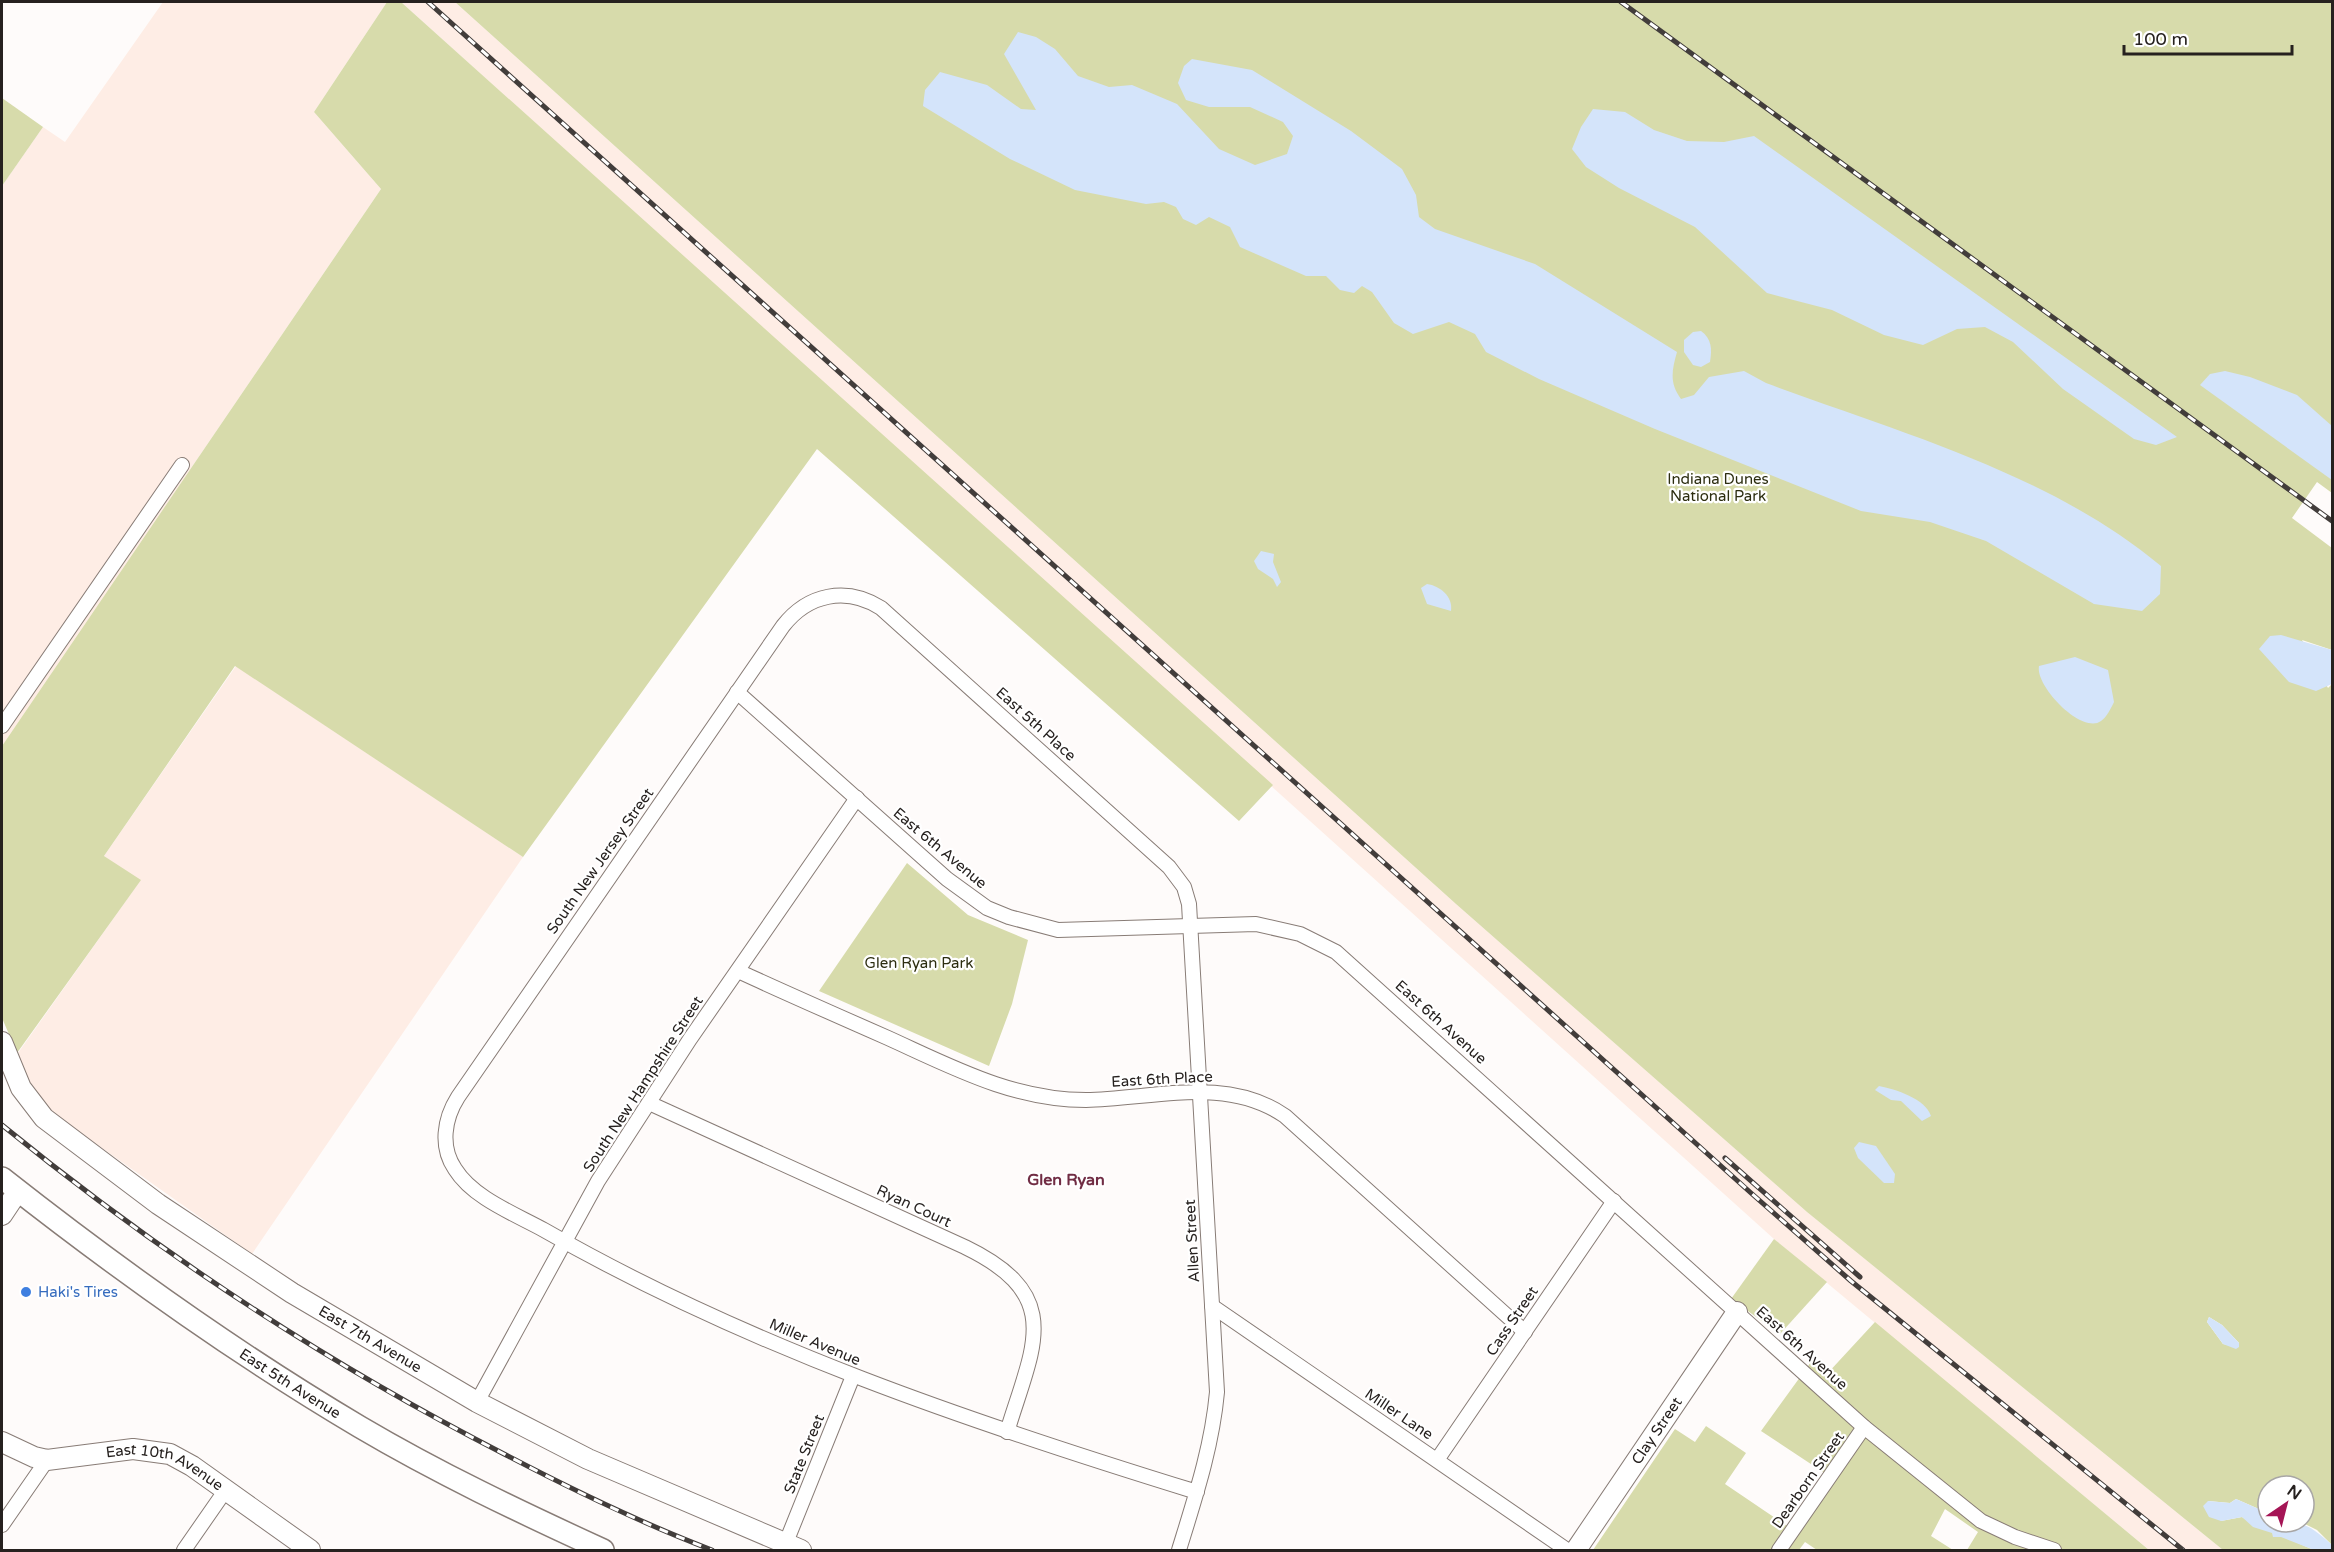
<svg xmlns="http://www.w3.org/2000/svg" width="2334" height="1552" font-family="'Varela Round',sans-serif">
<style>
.built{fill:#feede5}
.green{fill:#d7dbab;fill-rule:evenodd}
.water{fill:#d4e4fa}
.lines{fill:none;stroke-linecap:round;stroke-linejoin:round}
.street-casing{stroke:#887c76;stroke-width:16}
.secondary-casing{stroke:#887c76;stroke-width:22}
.primary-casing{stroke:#887c76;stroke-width:24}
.street{stroke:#fff;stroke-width:14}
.secondary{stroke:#fff;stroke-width:20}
.primary{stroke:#fff;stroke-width:21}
.rail-casing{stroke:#423d3b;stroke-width:5}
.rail{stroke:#fff;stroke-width:3;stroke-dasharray:9;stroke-linecap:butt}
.shop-dot{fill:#3f7fe0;stroke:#fff;stroke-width:2}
.labels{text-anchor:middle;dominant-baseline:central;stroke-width:4.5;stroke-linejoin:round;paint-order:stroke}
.park-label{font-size:15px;fill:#2c2d10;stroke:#fff}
.street-label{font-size:15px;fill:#26211f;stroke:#fff}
.shop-label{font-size:15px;fill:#366cbe;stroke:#fff;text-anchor:start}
.neighbourhood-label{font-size:16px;font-weight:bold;fill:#712d44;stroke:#fff}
</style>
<rect width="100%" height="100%" fill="#fefbfa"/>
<!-- built -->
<g class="built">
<path d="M163 2H387L314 112 381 189 2 746V186L43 127 65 142Z"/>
<path d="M401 2H455L1456 904 1807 1212 2223 1550H2149L1774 1239Z"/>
<path d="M236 666 523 857 252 1254 51 1112 31 1090 18 1053 140 881 104 856Z"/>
</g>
<!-- green -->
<g class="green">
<path d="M387 2H401L1273 785 1239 821 817 449 523 857 235 666 104 856 141 880 17 1053 2 1018V746L381 189 314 112Z"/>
<path d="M455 2H2332V493L2317 482 2292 518 2332 548V650L2302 640 2328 688 2332 684V1545L2317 1530 2301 1522H2304V1486H2268V1513L2236 1499 2230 1503 2208 1501 2221 1521 2242 1517 2251 1523 2314 1550H2223L1807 1212 1456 904ZM2209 1317 2222 1325 2239 1343V1347L2223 1344 2207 1322Z"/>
<path d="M2 98 43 127 2 186Z"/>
<path d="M907 863 968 915 1028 940 1012 1004 989 1066 819 991Z"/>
<path d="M1774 1239 1827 1282 1780 1334 1731 1299Z"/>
<path d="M1875 1322 2149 1550H1967L1978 1532 1945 1509 1931 1536 1953 1550H1817L1805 1542 1799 1550H1593L1675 1429 1695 1442 1706 1426 1746 1453 1725 1484 1793 1530 1829 1476 1761 1431 1811 1362 1826 1375Z"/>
</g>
<!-- water -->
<g class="water">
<path d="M1018 32 1036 37 1055 49 1078 76 1109 87 1132 85 1177 104 1219 149 1255 165 1287 154 1293 136 1283 122 1250 107H1209L1186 100 1178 83 1184 66 1192 59 1252 70 1351 131 1402 169 1416 195 1419 217 1435 229 1535 264 1677 352C1672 370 1669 383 1681 399L1694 395 1709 377 1744 371 1766 383C1901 433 2049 473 2161 566L2160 594 2142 611 2094 604 1986 541 1930 522 1861 511 1655 429 1539 379 1486 352 1475 334 1449 322 1413 334 1394 323 1372 292 1362 286 1354 293 1340 290 1326 276H1306L1240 247 1230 227 1209 217 1196 225 1183 219 1176 207 1164 202 1146 204 1075 190 1010 159 923 106 925 90 940 72 987 85 1021 109 1036 110 1004 54Z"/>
<path d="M1593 109 1625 112 1654 130 1687 141 1724 142 1754 136 2177 437 2156 445 2134 439 2063 389 2013 342 1985 327 1957 329 1923 345 1884 335 1832 310 1767 293 1695 227 1619 188 1586 167 1572 149 1581 127Z"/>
<path d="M1701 331C1712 339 1712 349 1710 362L1701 367 1693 365 1684 352V340L1693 332Z"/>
<path d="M2225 371 2250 377 2297 395 2332 426V480L2200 385 2210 374Z"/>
<path d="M1261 551 1274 554 1273 562 1281 582 1277 587 1273 579 1258 569 1254 561Z"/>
<path d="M1427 584C1440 586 1453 596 1451 611L1427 604 1421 588Z"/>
<path d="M2281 635 2332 650V684L2316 691 2289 682 2259 649 2270 636Z"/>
<path d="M2075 657 2108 670 2114 702C2111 708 2107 717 2101 721 2082 735 2035 686 2039 666Z"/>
<path d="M1879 1086C1895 1089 1926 1099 1931 1116L1922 1121 1901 1101 1891 1100 1875 1090Z"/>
<path d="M1859 1142 1876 1146 1895 1174 1894 1183H1884L1858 1158 1854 1148Z"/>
<path d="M2209 1317 2222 1325 2239 1343V1347L2236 1349 2223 1344 2207 1322Z"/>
<path d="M2236 1499 2268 1513V1522C2302 1522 2307 1522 2332 1545V1550H2314L2281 1537H2273L2272 1533 2253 1527 2242 1517 2221 1521 2209 1517 2203 1506 2208 1501 2230 1503Z"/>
</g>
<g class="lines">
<defs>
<g id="street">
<path d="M737 692 947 879 987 908 1009 917 1058 930 1256 924 1300 934 1336 952 1864 1427 1981 1521 2015 1537 2054 1550"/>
<path d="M2 726 182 465"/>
<path d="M738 971C788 994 838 1016 888 1038 952 1067 1013 1100 1086 1100 1152 1099 1226 1075 1285 1116L1525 1332"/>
<path d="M649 1103 965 1247C1066 1296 1033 1346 1007 1432"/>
<path d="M1212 1306 1567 1550"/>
<path d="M477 1402 598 1181 690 1039 857 798"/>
<path d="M1437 1460 1614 1201"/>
<path d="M2 1525 47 1460"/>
<path d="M785 1545 853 1376"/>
<path d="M184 1550 225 1491"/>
<path d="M1179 1550C1195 1498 1212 1447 1217 1392L1189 904 1184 887 1169 867 881 608C846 586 808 594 783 626L458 1097C444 1119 440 1147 455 1169 473 1198 515 1214 544 1230 748 1347 973 1423 1197 1492"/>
<path d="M1779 1550 1864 1427"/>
</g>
<g id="secondary">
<path id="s1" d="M2 1042 21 1088 44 1118 158 1204 292 1293 477 1402 588 1459 801 1550"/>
<path d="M2 1215 18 1191"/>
<path id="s2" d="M2 1442 34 1457 47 1460 133 1449 170 1454 192 1466 310 1550"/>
<path id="s3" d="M1576 1550 1737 1312"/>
</g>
<g id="primary">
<path id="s4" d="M2 1178C115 1267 235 1353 360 1427 438 1473 520 1512 603 1550"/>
</g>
</defs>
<!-- street casing -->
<use href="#street" class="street-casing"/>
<!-- secondary casing -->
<use href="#secondary" class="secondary-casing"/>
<!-- primary casing -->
<use href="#primary" class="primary-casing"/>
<!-- street -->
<use href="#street" class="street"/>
<!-- secondary -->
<use href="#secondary" class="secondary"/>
<!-- primary -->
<use href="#primary" class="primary"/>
<defs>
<g id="rail">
<path d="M428 2 1751 1193 1851 1281 2183 1550"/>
<path d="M1621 2 2332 521"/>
<path d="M2 1125C159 1253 326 1363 506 1455 573 1490 641 1523 712 1550"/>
<path d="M1725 1158 1860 1277"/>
</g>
</defs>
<!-- rail casing -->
<use href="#rail" class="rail-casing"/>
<!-- rail -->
<use href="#rail" class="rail"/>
</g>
<!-- markers -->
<circle class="shop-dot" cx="26" cy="1292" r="6"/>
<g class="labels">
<!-- park labels -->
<g class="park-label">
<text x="1718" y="479">Indiana Dunes<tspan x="1718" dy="17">National Park</tspan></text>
<text x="919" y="963">Glen Ryan Park</text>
</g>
<!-- street labels -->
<g class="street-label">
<text transform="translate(1036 724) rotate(42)">East 5th Place</text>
<text transform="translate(940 848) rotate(40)">East 6th Avenue</text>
<text transform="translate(600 861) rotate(-55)">South New Jersey Street</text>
<text transform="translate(1441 1022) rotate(42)">East 6th Avenue</text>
<text transform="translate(1162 1079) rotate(-3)">East 6th Place</text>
<text transform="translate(643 1084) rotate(-57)">South New Hampshire Street</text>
<text transform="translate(914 1206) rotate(25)">Ryan Court</text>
<text transform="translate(1192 1241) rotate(-93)">Allen Street</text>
<text transform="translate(1512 1321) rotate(-56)">Cass Street</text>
<text stroke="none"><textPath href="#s1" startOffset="482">East 7th Avenue</textPath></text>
<text transform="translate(815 1342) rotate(23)">Miller Avenue</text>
<text transform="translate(1802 1348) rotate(42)">East 6th Avenue</text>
<text stroke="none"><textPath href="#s4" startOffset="354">East 5th Avenue</textPath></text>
<text transform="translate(1399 1414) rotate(34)">Miller Lane</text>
<text stroke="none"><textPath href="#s3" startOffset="144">Clay Street</textPath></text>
<text transform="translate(804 1454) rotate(-68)">State Street</text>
<text stroke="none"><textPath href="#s2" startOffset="171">East 10th Avenue</textPath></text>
<text transform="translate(1808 1480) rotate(-55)">Dearborn Street</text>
</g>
<!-- shop labels -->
<g class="shop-label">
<text x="38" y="1292">Haki's Tires</text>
</g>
<!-- neighbourhood labels -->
<g class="neighbourhood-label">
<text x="1066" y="1180">Glen Ryan</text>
</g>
</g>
<!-- border -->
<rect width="2334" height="1552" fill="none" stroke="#26211f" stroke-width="6"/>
<!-- north arrow -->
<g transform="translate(2286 1504) rotate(35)"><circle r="28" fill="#ffffff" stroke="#a8a6a5" stroke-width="1.5"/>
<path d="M0-4.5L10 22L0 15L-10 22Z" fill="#a51556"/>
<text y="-9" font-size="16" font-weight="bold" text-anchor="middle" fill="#26211f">N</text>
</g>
<!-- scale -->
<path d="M2124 45v9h168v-9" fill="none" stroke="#26211f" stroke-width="3"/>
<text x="2133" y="45" font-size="18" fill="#26211f" stroke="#ffffff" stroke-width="4.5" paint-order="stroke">100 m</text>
</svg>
